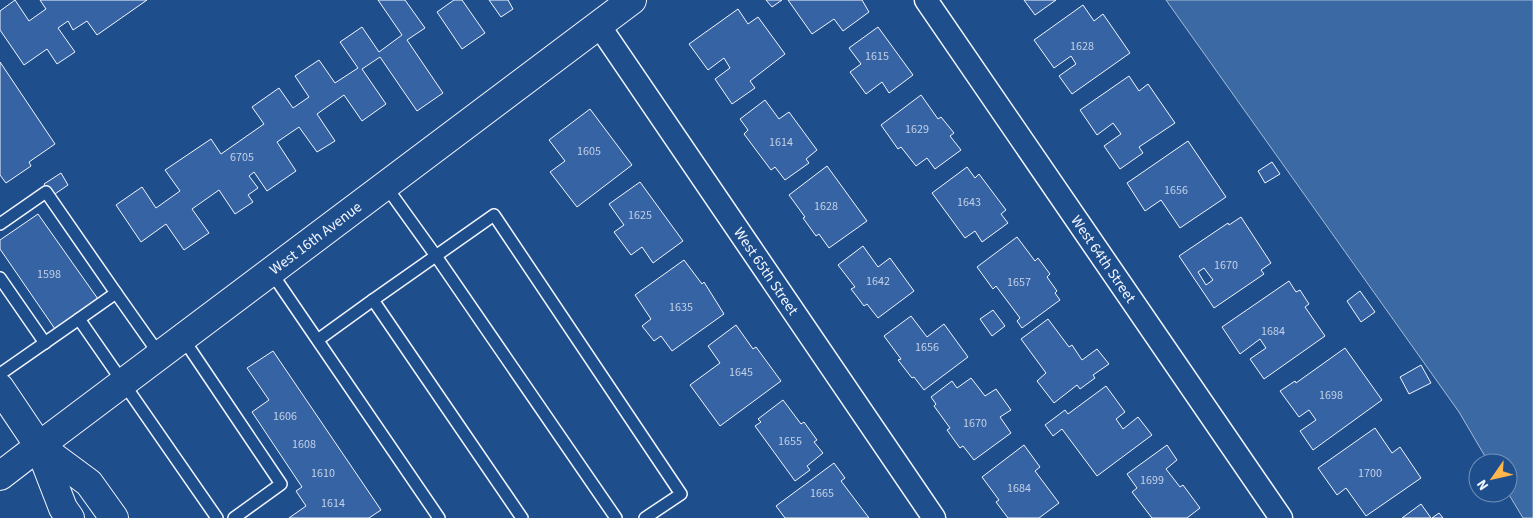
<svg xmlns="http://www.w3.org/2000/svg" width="1533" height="518" font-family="'Source Sans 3',sans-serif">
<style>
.water{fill:#3b69a3;stroke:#a8bbd7}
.building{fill:#3563a3;stroke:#f2f6ff;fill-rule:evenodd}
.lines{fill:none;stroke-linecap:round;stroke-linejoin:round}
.service-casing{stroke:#f2f6ff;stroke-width:14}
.minor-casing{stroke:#f2f6ff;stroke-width:25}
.tertiary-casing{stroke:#f2f6ff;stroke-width:30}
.secondary-casing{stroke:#f2f6ff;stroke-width:30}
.service{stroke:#1f4e8c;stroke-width:11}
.minor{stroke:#1f4e8c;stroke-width:22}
.tertiary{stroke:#1f4e8c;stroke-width:28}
.secondary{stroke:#1f4e8c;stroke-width:28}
.labels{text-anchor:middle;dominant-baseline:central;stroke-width:4;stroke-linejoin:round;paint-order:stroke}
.number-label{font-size:12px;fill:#c3d1e8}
.street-label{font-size:15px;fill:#f2f6ff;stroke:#1f4e8c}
</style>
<rect width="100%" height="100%" fill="#1f4e8c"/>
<!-- water -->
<path class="water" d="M1166 0H1533V518H1523L1508 493V463H1489L1459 412Z"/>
<!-- building -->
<g class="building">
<path d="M15 0 29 21 46 9 40 0H147L97 35 87 21 73 30 68 21 58 28 75 52 57 64 47 49 24 65 0 30V11Z"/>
<path d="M378 0H405L425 28 407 40 443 93 417 111 380 57 362 69 386 104 362 121 344 95 317 114 335 141 317 152 299 127 277 142 296 171 267 191 254 172 249 176 258 188 248 195 253 202 235 214 219 190 192 209 209 233 184 250 166 224 141 242 116 205 142 187 156 208 180 191 165 170 211 139 221 154 264 124 252 107 279 88 293 108 309 97 295 76 319 60 335 83 358 68 340 42 362 27 379 52 402 35Z"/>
<path d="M454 0H462L485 33 462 49 437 12Z"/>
<path d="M489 0H508L513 9 501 17Z"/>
<path d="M766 0H782L772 7Z"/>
<path d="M788 0H862L869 12 843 31 834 19 812 34Z"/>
<path d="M1024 0H1056L1035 15Z"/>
<path d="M1083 5 1094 21 1103 14 1130 53 1072 94 1059 76 1076 64 1071 56 1054 68 1034 40Z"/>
<path d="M738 9 748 24 758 17 785 54 750 81 755 88 732 104 715 79 730 68 724 58 708 70 689 44Z"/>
<path d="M878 27 913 75 889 93 882 82 866 94 850 72 861 64 849 48Z"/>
<path d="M0 62 55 144 29 162 31 166 6 183 0 175Z"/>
<path d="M1129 76 1139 91 1148 84 1175 123 1139 147 1143 153 1120 169 1104 146 1121 134 1113 123 1097 135 1080 110Z"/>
<path d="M921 95 938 119 941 117 954 133 950 136 961 150 935 169 927 158 916 166 901 147 898 149 881 125Z"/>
<path d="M765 100 779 119 789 112 817 150 806 159 809 163 785 180 775 167 771 170 744 134 748 130 740 119Z"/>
<path d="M590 109 632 165 577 207 550 172 565 161 549 140Z"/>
<path d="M1188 141 1226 197 1180 228 1161 200 1145 211 1127 183Z"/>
<path d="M1272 162 1280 174 1265 183 1258 171Z"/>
<path d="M827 166 867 221 829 248 819 234 816 236 803 218 805 217 789 195Z"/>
<path d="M967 167 975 178 979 174 1006 210 1001 214 1008 223 982 242 975 231 965 238 932 193Z"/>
<path d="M61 173 68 185 52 196 44 184Z"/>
<path d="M640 182 683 241 653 263 642 247 631 255 614 232 624 225 609 204Z"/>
<path d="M38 214 98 299 55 329 0 249V240Z"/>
<path d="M1241 217 1271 263 1261 270 1264 274 1214 308 1179 256 1228 223 1229 225ZM1204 268 1213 280 1206 285 1198 272Z"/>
<path d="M1017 237 1035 261 1038 258 1050 274 1047 277 1057 291 1055 293 1060 300 1022 328 1017 321 1020 318 996 286 993 289 977 267Z"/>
<path d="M863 246 878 267 890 258 914 291 878 318 867 304 864 306 858 298 851 289 855 287 838 265Z"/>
<path d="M684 260 702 284 704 282 724 314 672 351 661 336 654 341 642 326 651 319 635 295Z"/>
<path d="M1289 281 1296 292 1300 290 1309 304 1305 307 1325 336 1264 379 1250 359 1266 348 1260 339 1240 354 1222 327Z"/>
<path d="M1360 291 1375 312 1361 322 1347 301Z"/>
<path d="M993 310 1005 326 992 336 980 319Z"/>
<path d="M911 316 927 337 944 324 968 357 924 390 914 377 912 378 898 360 901 359 884 336Z"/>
<path d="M1048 319 1069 347 1072 345 1082 360 1097 349 1109 364 1093 375 1095 378 1080 389 1077 385 1054 403 1037 381 1046 373 1021 339Z"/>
<path d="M736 325 753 349 756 347 781 381 720 426 690 385 720 363 708 346Z"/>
<path d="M1345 348 1382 400 1313 450 1300 431 1316 420 1309 410 1299 417 1280 391 1295 381 1296 383Z"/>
<path d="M273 351 381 510 369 518H289L306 506 296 491 302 487 252 412 269 400 247 368Z"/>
<path d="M1421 365 1431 383 1409 394 1400 377Z"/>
<path d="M971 378 985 396 996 389 1011 410 1000 417 1011 433 974 460 963 446 960 448 947 430 950 428 934 406 936 404 931 397 952 381 957 388Z"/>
<path d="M1106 386 1125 412 1116 419 1123 429 1138 417 1152 435 1097 476 1062 429 1053 436 1045 425 1065 410 1068 414Z"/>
<path d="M783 400 801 424 804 422 817 440 814 442 823 453 807 466 810 470 795 481 755 426 761 422 758 419Z"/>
<path d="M1375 428 1392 453 1400 447 1421 478 1366 516 1346 488 1337 495 1318 468Z"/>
<path d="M1024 445 1040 467 1035 471 1059 503 1039 518H1008L996 502 999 500 982 477Z"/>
<path d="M1167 445 1177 460 1166 469 1180 487 1183 485 1200 508 1187 518H1152L1132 492 1137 488 1127 474Z"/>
<path d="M834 463 845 478 841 481 869 518H785L776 506Z"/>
<path d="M1421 504 1431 518H1402Z"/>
<path d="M1439 513 1443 518H1432Z"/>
</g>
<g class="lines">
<defs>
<g id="service">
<path d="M385 185 436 256 616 518"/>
<path d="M0 224 46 192 116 293"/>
<path d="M271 272 439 518"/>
<path d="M0 278 45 343"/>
<path d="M79 319 116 293 159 354"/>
<path d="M182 337 281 484 234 518"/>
<path d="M319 339 373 300"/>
<path d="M0 374 79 319 217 518"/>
<path d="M522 518 373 300 494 215 681 494 645 518"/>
</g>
<g id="minor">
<path id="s1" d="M926 0 1281 518"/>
<path id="s2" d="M598 24 934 518"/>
</g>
<path id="tertiary" d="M0 476 39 446"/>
<g id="secondary">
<path d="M0 388 39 446 63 508 70 518"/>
<path id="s3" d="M39 446 632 0"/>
<path d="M39 446 89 483 114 518"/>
</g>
</defs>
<!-- service casing -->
<use href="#service" class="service-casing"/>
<!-- minor casing -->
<use href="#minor" class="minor-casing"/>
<!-- tertiary casing -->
<use href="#tertiary" class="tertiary-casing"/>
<!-- secondary casing -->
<use href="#secondary" class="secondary-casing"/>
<!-- service -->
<use href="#service" class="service"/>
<!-- minor -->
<use href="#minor" class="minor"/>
<!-- tertiary -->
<use href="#tertiary" class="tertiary"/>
<!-- secondary -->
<use href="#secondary" class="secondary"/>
</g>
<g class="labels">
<!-- number labels -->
<g class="number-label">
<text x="1082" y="46">1628</text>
<text x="877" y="56">1615</text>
<text x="917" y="129">1629</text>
<text x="781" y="142">1614</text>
<text x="589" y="151">1605</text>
<text x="242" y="157">6705</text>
<text x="1176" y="190">1656</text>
<text x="969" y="202">1643</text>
<text x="826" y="206">1628</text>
<text x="640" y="215">1625</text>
<text x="1226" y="265">1670</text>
<text x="49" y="274">1598</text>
<text x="878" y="281">1642</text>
<text x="1019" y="282">1657</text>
<text x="681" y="307">1635</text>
<text x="1273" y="331">1684</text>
<text x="927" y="347">1656</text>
<text x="741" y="372">1645</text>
<text x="1331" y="395">1698</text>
<text x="285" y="416">1606</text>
<text x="975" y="423">1670</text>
<text x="790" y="441">1655</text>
<text x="304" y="444">1608</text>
<text x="323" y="473">1610</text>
<text x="1370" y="473">1700</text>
<text x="1152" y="480">1699</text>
<text x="1019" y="488">1684</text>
<text x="822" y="493">1665</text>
<text x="333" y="503">1614</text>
</g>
<!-- street labels -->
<g class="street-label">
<text stroke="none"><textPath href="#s3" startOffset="346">West 16th Avenue</textPath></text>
<text stroke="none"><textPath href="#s1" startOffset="314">West 64th Street</textPath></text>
<text stroke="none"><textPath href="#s2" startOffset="299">West 65th Street</textPath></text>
</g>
</g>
<!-- north arrow -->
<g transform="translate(1493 478) rotate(236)"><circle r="24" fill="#1f4e8c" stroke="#7391ba"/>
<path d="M0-4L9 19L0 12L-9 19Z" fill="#ffb74d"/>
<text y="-8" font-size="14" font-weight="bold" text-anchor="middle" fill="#f2f6ff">N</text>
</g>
</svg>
